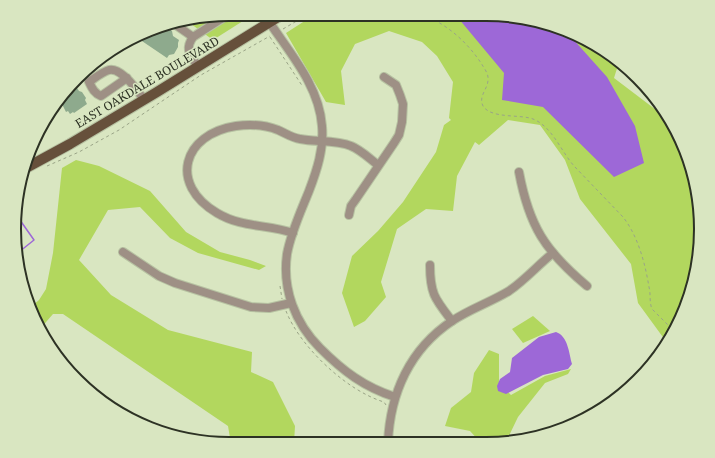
<svg xmlns="http://www.w3.org/2000/svg" width="715" height="458" font-family="'Noto Serif',serif">
<style>
.green{fill:#b2d75e}
.water{fill:#9d68d7}
.lines{fill:none;stroke-linecap:round;stroke-linejoin:round}
.stream{stroke:#9d68d7;stroke-width:1.5}
.building{fill:#8eaa8d}
.minor-casing{stroke:#b7c2a2;stroke-width:10}
.major-casing{stroke:#b7c2a2;stroke-width:12}
.path{stroke:#9aa487;stroke-width:1;stroke-dasharray:3 3;stroke-linecap:butt}
.minor{stroke:#9e9085;stroke-width:8}
.major{stroke:#66503b;stroke-width:10}
.labels{text-anchor:middle;dominant-baseline:central;stroke-width:3;stroke-linejoin:round;paint-order:stroke}
.street-label{font-size:12px;fill:#2d3224;stroke:#d9e6c1}
.rim{fill:none;stroke:#2d3224;stroke-width:2}
</style>
<rect width="100%" height="100%" fill="#d9e6c1"/>
<!-- green -->
<g class="green">
<path d="M229 14H254L213 40 187 21Z"/>
<path d="M314 15 514 16 568 30 619 62 614 78 668 119 679 134 701 215 690 298 665 340 638 303 631 264 580 199 565 160 540 125 508 120 479 145 475 142 457 176 453 211 426 209 397 229 381 282 386 297 365 321 354 327 342 293 352 256 378 231 403 202 436 152 444 125 451 120 449 118 453 82 437 56 422 42 389 31 355 44 341 71 345 105 326 102 286 33Z"/>
<path d="M76 160 99 166 150 191 186 232 220 252 250 260 266 266 259 270 198 253 170 238 140 207 108 210 79 260 111 295 168 330 252 352 251 372 273 382 295 426 294 443 228 442 230 438 228 426 63 314H53L40 329 31 307 39 300 46 289 53 253 62 168Z"/>
<path d="M533 316 550 331 523 343 512 329Z"/>
<path d="M489 350 499 354V383L511 395 545 376 571 369 568 374 545 383 518 417 506 442 500 444 481 443 470 431 445 426 451 408 471 392 474 373Z"/>
</g>
<!-- water -->
<g class="water">
<path d="M448 15 514 16 564 29 607 77 635 126 644 163 614 177 543 107 502 100 504 73 459 19Z"/>
<path d="M556 332C568 336 569 353 572 364L568 369 543 375 506 394 498 391 497 386 500 379 510 372 512 358 539 337Z"/>
</g>
<g class="lines">
<!-- stream -->
<path class="stream" d="M15 213 34 240 19 252 18 254"/>
</g>
<!-- building -->
<g class="building">
<path d="M159 26 161 27 165 26 172 31 173 36 179 40 178 43V47L174 54 169 55 167 58 136 37Z"/>
<path d="M74 88V89L77 88 79 91 82 92 86 98 85 100 87 104 74 113 73 112 70 114 68 111 66 112 59 98Z"/>
</g>
<g class="lines">
<defs>
<g id="minor">
<path d="M264 14C286 49 319 83 322 126 324 149 317 170 309 191 301 211 291 232 287 254 282 289 295 323 320 348 343 371 364 387 395 397"/>
<path d="M173 23 193 37"/>
<path d="M198 67C191 55 184 50 193 37L229 14"/>
<path d="M127 78 101 96C94 93 92 88 89 82 95 78 102 72 109 70 121 67 138 91 144 100"/>
<path d="M519 172C529 226 545 251 587 286"/>
<path d="M349 215 351 206 356 199 394 143 399 135 402 122 403 104 400 95 396 85 384 77"/>
<path d="M293 233C267 224 242 228 217 213 168 184 183 134 236 126 250 124 265 125 278 130 285 133 292 138 300 139 315 142 337 140 351 146 361 150 370 159 378 165"/>
<path d="M123 252 159 276 175 283 251 307 269 308 291 303"/>
<path d="M430 265C430 294 435 299 452 321"/>
<path d="M388 443C390 393 410 349 452 321 470 309 491 302 509 291 525 280 538 265 553 253"/>
</g>
<path id="major" d="M24 169 70 144 157 92 283 14"/>
</defs>
<!-- minor casing -->
<use href="#minor" class="minor-casing"/>
<!-- major casing -->
<use href="#major" class="major-casing"/>
<!-- path -->
<g class="path">
<path d="M343 15 353 18 361 15"/>
<path d="M423 15C447 24 467 42 481 63 484 68 489 74 488 80 488 89 478 96 483 106 491 119 520 114 533 119 553 127 561 152 575 167L623 217C638 236 645 263 649 287 651 294 649 302 652 309L672 329"/>
<path d="M283 29 307 15"/>
<path d="M575 34 592 49 629 72V70"/>
<path d="M270 37 303 87"/>
<path d="M47 166 79 152 119 130 201 75 270 36"/>
<path d="M280 286 282 299"/>
<path d="M286 311C300 347 347 391 384 402L386 405"/>
</g>
<!-- minor -->
<use href="#minor" class="minor"/>
<!-- major -->
<use href="#major" class="major"/>
</g>
<g class="labels">
<!-- street labels -->
<g class="street-label">
<text transform="translate(147 82) rotate(-31)">EAST OAKDALE BOULEVARD</text>
</g>
</g>
<!-- crop -->
<path d="M0 0H715V458H0ZM229 21H486A208 208 0 0 1 694 229V229A208 208 0 0 1 486 437H229A208 208 0 0 1 21 229V229A208 208 0 0 1 229 21Z" fill="#d9e6c1" fill-rule="evenodd"/>
<path class="rim" d="M229 21H486A208 208 0 0 1 694 229V229A208 208 0 0 1 486 437H229A208 208 0 0 1 21 229V229A208 208 0 0 1 229 21Z"/>
</svg>
